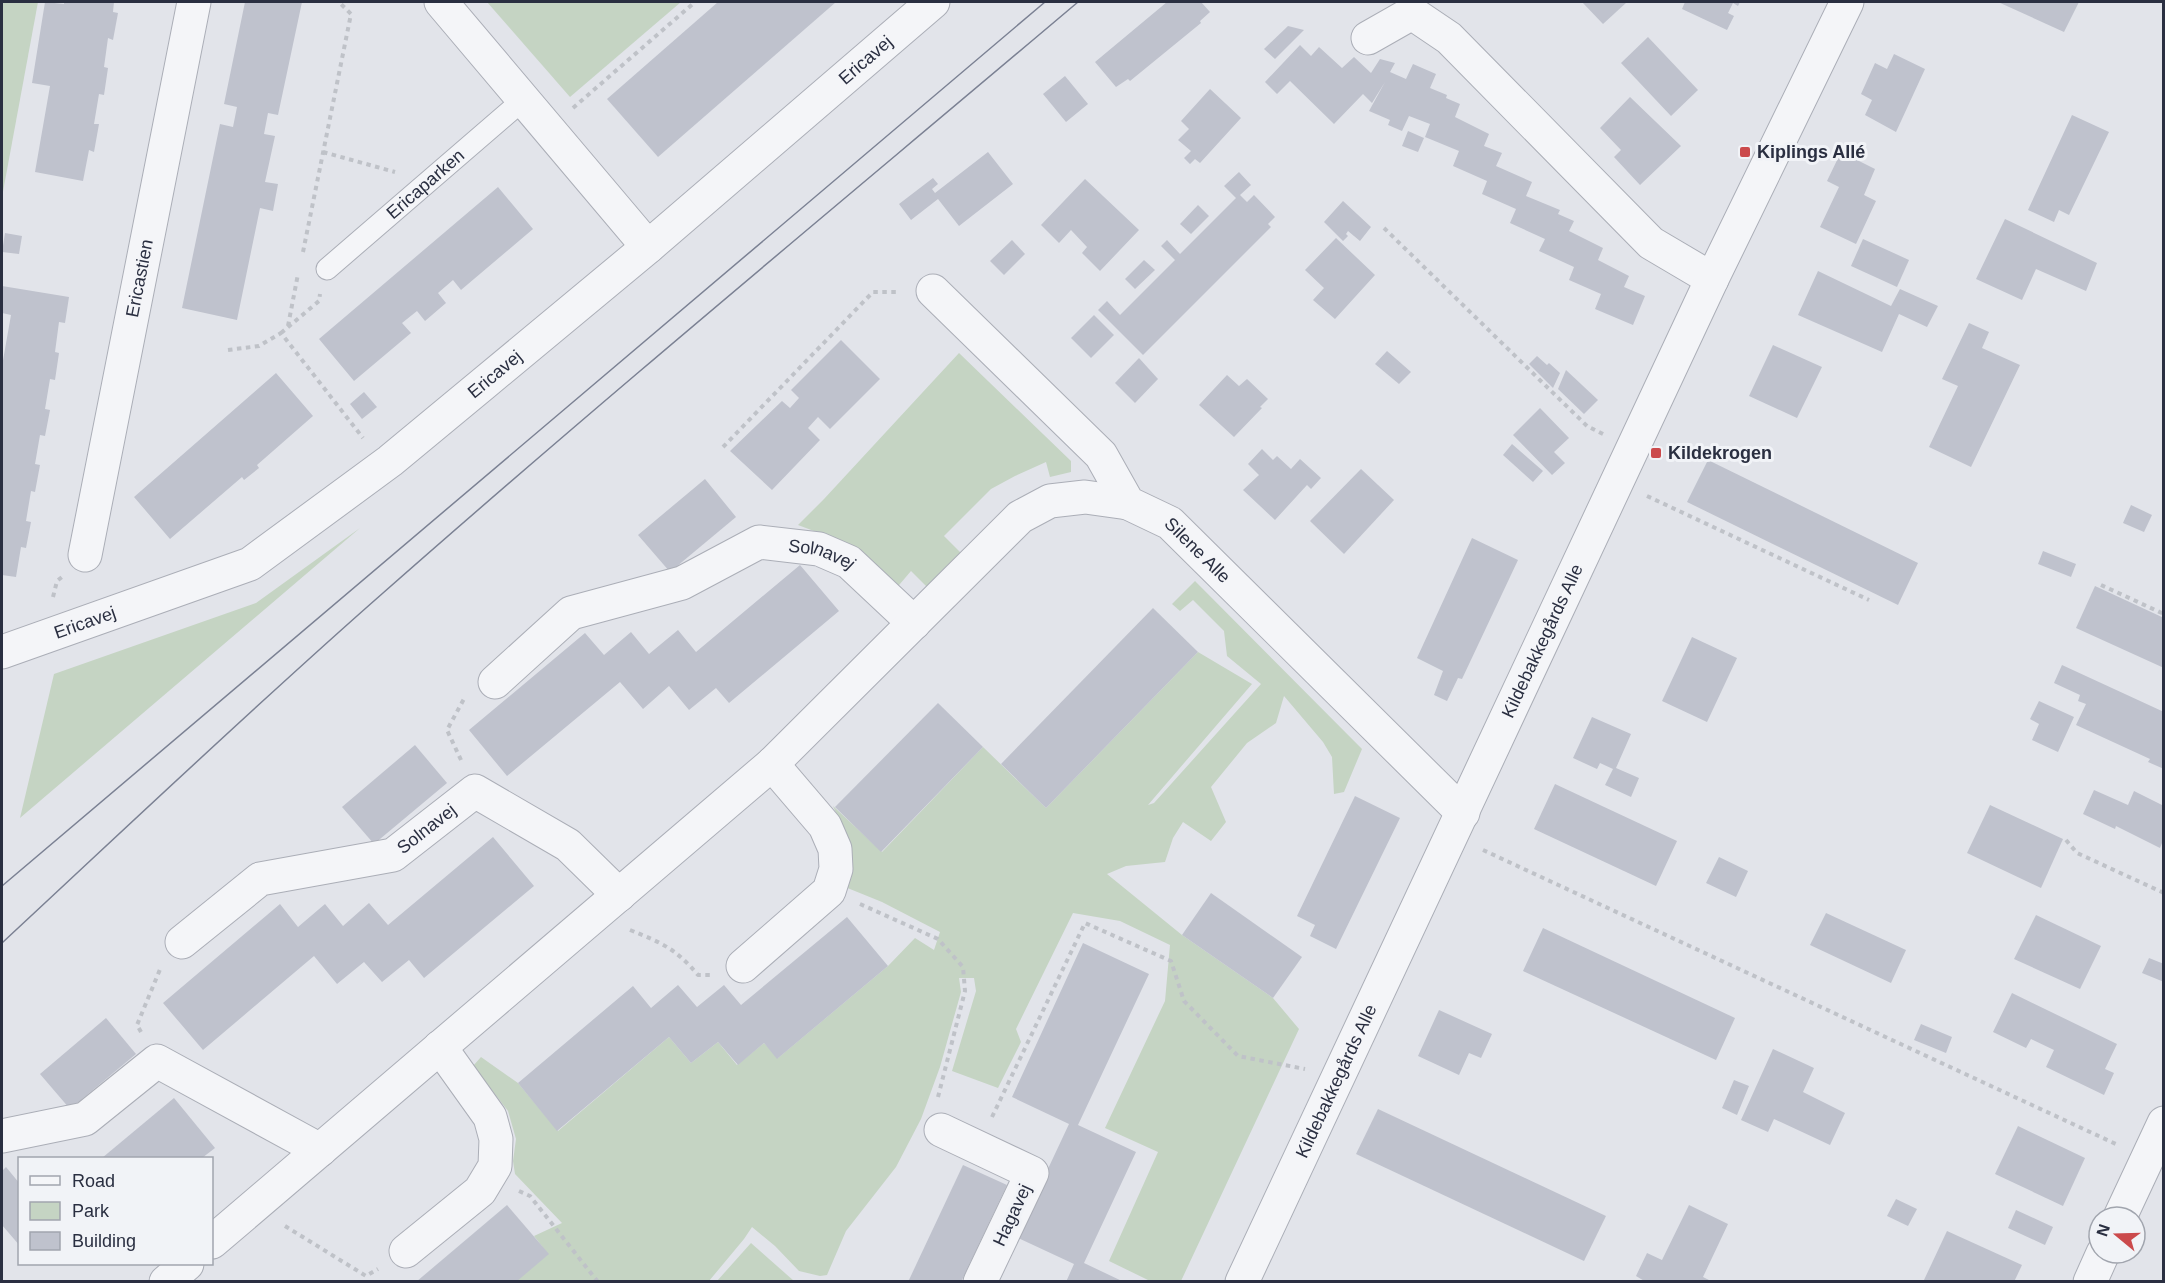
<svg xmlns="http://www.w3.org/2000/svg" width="2165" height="1283" font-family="Arial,sans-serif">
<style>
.green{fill:#c5d4c3}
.building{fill:#bfc2cd}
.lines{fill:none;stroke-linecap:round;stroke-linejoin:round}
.service-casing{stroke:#abaeb7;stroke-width:23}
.minor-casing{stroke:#abaeb7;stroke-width:35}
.tertiary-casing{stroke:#abaeb7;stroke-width:35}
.path{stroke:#bfc2c8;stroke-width:4;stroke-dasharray:4.5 4.5;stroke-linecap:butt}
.service{stroke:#f4f5f8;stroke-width:21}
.minor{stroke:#f4f5f8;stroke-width:33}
.tertiary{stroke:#f4f5f8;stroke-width:33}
.tram{stroke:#7b8193;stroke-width:1.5}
.poi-dot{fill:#cb4a4c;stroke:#f1f3f7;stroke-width:2}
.labels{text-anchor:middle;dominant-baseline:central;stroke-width:6;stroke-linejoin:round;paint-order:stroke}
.street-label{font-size:18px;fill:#2a2f41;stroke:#f1f3f7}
.poi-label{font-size:18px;font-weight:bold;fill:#2a2f41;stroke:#f1f3f7;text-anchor:start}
</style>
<rect width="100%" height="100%" fill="#e2e4ea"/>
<!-- green -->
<g class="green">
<path d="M2 2H38L2 197Z"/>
<path d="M487 2H681L570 97Z"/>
<path d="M959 353 1071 461V472L1050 477 1046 462 1015 476 991 489 944 536 962 554 929 589 911 571 894 591 835 539 798 525 824 499Z"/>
<path d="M360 528 20 818 54 674 256 603Z"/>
<path d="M1195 581 1362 749 1344 792 1334 794 1332 757 1323 742 1284 696 1276 723 1247 743 1211 787 1226 822 1211 841 1183 822 1173 838 1165 862 1126 866 1107 874 1182 935 1273 998 1299 1029 1181 1281H1148V1280L1109 1261 1158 1152 1105 1128 1165 1001 1170 945 1120 921 1073 913 1016 1029 1021 1042 998 1088 952 1071 976 991 974 978H959L961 992 940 1067 921 1119 896 1167 846 1231 827 1275 820 1276 799 1271 775 1246 752 1227 744 1239 709 1281H516L548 1254 534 1236 562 1223 515 1174 513 1161 516 1139 508 1111 473 1066 481 1057 518 1083 558 1131 669 1037 691 1063 718 1042 737 1065 764 1043 778 1058 888 966 915 938 934 950 940 932 882 902 845 887 851 847 833 806 882 852 983 747 1046 808 1198 652 1252 684 1148 805 1154 803 1261 684 1227 656 1224 631 1193 600 1180 611 1172 604Z"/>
<path d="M751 1243 794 1281H717Z"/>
</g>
<!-- building -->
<g class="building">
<path d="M45 2 64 4V2H114L113 12 118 13 113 40 108 38 104 67 108 68 104 95 99 94 94 124H99L94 152 89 150 83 181 35 172 50 86 32 83Z"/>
<path d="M245 2H302L278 115 268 113 264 134 275 136 265 182 278 184 273 211 260 208 237 320 182 308 220 124 233 127 237 107 224 104Z"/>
<path d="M718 2H836L658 157 607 99Z"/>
<path d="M1167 2H1201L1210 12 1200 21 1201 23 1130 81 1128 79 1116 87 1095 62Z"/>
<path d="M1582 2H1627L1603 24Z"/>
<path d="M1685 2H1740L1738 6 1733 3 1728 13 1734 16 1727 30 1682 9Z"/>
<path d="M1998 2H2079L2064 32Z"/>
<path d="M1288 26 1304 30 1275 59 1264 49Z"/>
<path d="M1648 37 1698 90 1671 116 1621 63Z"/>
<path d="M1300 45 1311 56 1319 47 1342 68 1354 57 1371 73 1380 59 1395 63 1390 72 1406 79 1413 64 1436 74 1430 88 1447 95 1446 98 1460 104 1455 117 1489 134 1484 146 1502 153 1496 166 1532 182 1526 196 1560 210 1558 214 1574 221 1569 231 1603 248 1598 260 1629 276 1624 287 1645 296 1633 325 1595 309 1601 294 1569 280 1574 267 1539 251 1545 239 1510 223 1516 209 1482 194 1487 181 1453 166 1459 151 1425 137 1430 124 1409 116 1402 131 1388 125 1390 120 1369 111 1385 82 1372 103 1363 94 1334 124 1290 81 1277 94 1265 82Z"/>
<path d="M1894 54 1925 69 1896 132 1865 115 1872 100 1861 94 1875 63 1887 69Z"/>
<path d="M1065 76 1088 104 1066 122 1043 94Z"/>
<path d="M1210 89 1241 118 1200 163 1195 159 1190 164 1184 158 1191 151 1178 140 1189 129 1181 121Z"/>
<path d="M1630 97 1681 146 1640 185 1614 157 1621 150 1600 128Z"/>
<path d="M2072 115 2109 132 2069 215 2059 210 2054 222 2028 210Z"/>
<path d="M1408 131 1424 138 1418 152 1402 146Z"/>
<path d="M988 152 1013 184 959 226 938 199 911 220 899 204 933 178 938 184 932 189 935 193Z"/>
<path d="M1841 152 1875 169 1864 195 1876 201 1856 244 1820 227 1839 187 1827 181Z"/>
<path d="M1239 172 1251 185 1240 195 1247 202 1254 195 1275 217 1268 224 1271 227 1143 355 1098 310 1107 301 1120 315 1175 260 1161 246 1167 240 1180 254 1236 198 1224 186Z"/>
<path d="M1085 179 1139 230 1100 271 1082 253 1087 247 1071 230 1059 243 1041 225Z"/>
<path d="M498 187 533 229 461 290 453 280 438 293 446 303 425 321 417 311 402 323 411 333 354 381 319 339Z"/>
<path d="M1343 201 1371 227 1360 241 1348 231 1346 234 1348 236 1343 241 1324 222Z"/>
<path d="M1198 205 1209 216 1191 234 1180 224Z"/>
<path d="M2005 219 2097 263 2086 291 2036 269 2022 300 1976 279Z"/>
<path d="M5 233 22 236 19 254 2 252Z"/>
<path d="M1336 238 1375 275 1335 319 1313 300 1324 288 1305 270Z"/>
<path d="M1863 239 1909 260 1897 287 1851 266Z"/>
<path d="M1012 240 1025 254 1004 275 990 261Z"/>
<path d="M1144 260 1155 270 1135 289 1125 279Z"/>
<path d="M1818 271 1891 306 1900 289 1938 306 1927 327 1899 314 1882 352 1798 315Z"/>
<path d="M2 286 69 297 65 323 59 322 55 352 59 353 55 380 50 379 45 409 50 410 45 436 40 435 35 464 40 465 35 492 31 491 26 521 31 522 26 548 21 547 16 577 2 575V366L11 315 2 313Z"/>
<path d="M1094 315 1114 335 1091 358 1071 338Z"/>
<path d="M1969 323 1989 332 1982 348 2020 365 1971 467 1929 447 1958 386 1942 379Z"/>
<path d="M841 340 880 379 830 429 818 417 808 428 820 440 772 490 730 451 782 401 790 408 799 398 791 390Z"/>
<path d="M1773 345 1822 367 1797 418 1749 396Z"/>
<path d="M1387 351 1411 372 1399 384 1375 364Z"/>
<path d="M1537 356 1547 365 1549 363 1560 373 1553 388 1529 364Z"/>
<path d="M1139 358 1158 379 1135 403 1115 383Z"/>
<path d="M1566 370 1598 400 1584 414 1558 389Z"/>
<path d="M276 373 313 416 257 465 259 468 244 480 242 477 170 539 134 497Z"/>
<path d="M1227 375 1239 386 1247 379 1268 399 1260 407 1262 408 1234 437 1199 405Z"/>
<path d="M364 392 377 407 362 419 350 404Z"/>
<path d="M1540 408 1569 438 1554 452 1565 463 1552 475 1513 435Z"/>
<path d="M1512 444 1543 471 1533 482 1503 455Z"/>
<path d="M1262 449 1273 460 1277 456 1291 469 1300 459 1321 478 1311 489 1307 485 1275 520 1243 490 1259 475 1248 464Z"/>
<path d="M1708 460 1918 563 1898 605 1687 502Z"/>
<path d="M1361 469 1394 500 1344 554 1310 521Z"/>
<path d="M705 479 736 517 670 572 638 535Z"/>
<path d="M2131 505 2152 515 2144 532 2123 523Z"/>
<path d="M1472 538 1518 560 1462 679 1458 678 1447 701 1434 695 1443 671 1417 658Z"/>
<path d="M2043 551 2076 564 2071 577 2038 564Z"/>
<path d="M800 565 839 611 729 703 716 688 689 710 669 686 643 709 620 682 507 776 469 730 585 633 604 655 631 632 649 654 678 630 696 652Z"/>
<path d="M2095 586 2164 618V668L2076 628Z"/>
<path d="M1153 608 1198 652 1046 808 1001 764Z"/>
<path d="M1692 637 1737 658 1707 722 1662 701Z"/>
<path d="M2062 665 2164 712V769L2148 762 2150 759 2076 725 2086 704 2078 701 2080 695 2054 683Z"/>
<path d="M2039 701 2074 717 2058 752 2032 740 2039 724 2030 719Z"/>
<path d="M938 703 983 747 881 852 835 807Z"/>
<path d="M1592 717 1631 734 1616 768 1639 778 1631 797 1605 785 1613 769 1600 763 1597 769 1573 758Z"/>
<path d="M415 745 447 783 374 844 342 807Z"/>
<path d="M1555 784 1677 841 1656 886 1534 829Z"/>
<path d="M2094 790 2128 805 2134 791 2164 806V844L2162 843 2160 848 2116 826 2115 829 2083 814Z"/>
<path d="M1355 796 1400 818 1336 949 1310 936 1315 925 1297 916Z"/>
<path d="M1990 805 2063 839 2041 888 1967 853Z"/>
<path d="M493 837 534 886 424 978 409 960 382 982 364 962 337 984 314 956 203 1050 163 1003 280 904 298 927 325 904 343 926 369 903 388 925Z"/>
<path d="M1719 857 1748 871 1736 897 1706 883Z"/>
<path d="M1211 893 1302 957 1273 998 1182 935Z"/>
<path d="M1826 913 1906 950 1891 983 1810 945Z"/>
<path d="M2036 915 2101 946 2080 989 2014 959Z"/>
<path d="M847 917 888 966 777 1059 764 1043 738 1065 718 1042 691 1063 669 1037 557 1131 518 1083 633 986 651 1008 678 985 697 1007 724 985 741 1005Z"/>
<path d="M1543 928 1735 1018 1716 1060 1523 971Z"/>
<path d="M1083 943 1149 974 1078 1125 1136 1152 1084 1263 1124 1282H1066L1074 1264 1016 1237 1069 1124 1012 1097Z"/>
<path d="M2149 958 2164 964V982L2142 973Z"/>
<path d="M2012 993 2117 1044 2105 1069 2114 1073 2104 1095 2046 1067 2054 1050 2031 1039 2026 1048 1993 1032Z"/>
<path d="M1439 1010 1492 1034 1481 1058 1469 1053 1459 1075 1418 1056Z"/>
<path d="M106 1018 136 1054 70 1109 40 1074Z"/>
<path d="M1921 1024 1952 1037 1946 1053 1914 1040Z"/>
<path d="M1773 1049 1814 1068 1803 1092 1845 1113 1830 1145 1774 1119 1768 1132 1741 1120Z"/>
<path d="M1734 1080 1749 1086 1737 1115 1722 1108Z"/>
<path d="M174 1098 215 1148 202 1158H102Z"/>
<path d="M1378 1109 1606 1216 1584 1261 1356 1154Z"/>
<path d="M2018 1126 2085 1158 2063 1206 1995 1174Z"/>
<path d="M963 1165 1007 1185 961 1282H908Z"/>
<path d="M6 1167 20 1184V1246L2 1225V1171Z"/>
<path d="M1896 1199 1917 1209 1908 1226 1887 1216Z"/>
<path d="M507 1205 549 1254 516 1282H416Z"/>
<path d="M1689 1205 1728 1224 1703 1277 1713 1282H1646L1636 1276 1647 1253 1662 1260Z"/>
<path d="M2016 1210 2053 1227 2045 1245 2008 1228Z"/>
<path d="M1947 1231 2022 1265 2014 1282H1929L1924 1280Z"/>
</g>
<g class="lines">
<defs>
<g id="service">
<path id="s1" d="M327 269 524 99"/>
</g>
<g id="minor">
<path d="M441 2 648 247"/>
<path d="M1368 38 1412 13 1449 38 1651 243 1712 279"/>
<path id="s2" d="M933 291 1101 455 1128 503 1170 523 1463 813"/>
<path id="s3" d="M85 555 194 2"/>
<path id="s4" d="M2 652 250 564 390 461 483 384 648 247 933 2"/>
<path id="s5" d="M495 682 571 613 682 583 759 542 819 549 849 562 914 623"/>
<path id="s6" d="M182 942 260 879 393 855 475 791 568 845 619 895"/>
<path d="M743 966 829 891 836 869 835 849 825 826 772 764"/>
<path d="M941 1130 1032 1173 980 1282"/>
<path d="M2 1136 85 1119 157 1061 320 1150"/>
<path d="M2120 1217 2164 1123"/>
<path d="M212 1242 772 764 1020 517 1050 501 1085 497 1128 503"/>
<path d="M406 1251 480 1191 495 1166 496 1139 490 1117 440 1047"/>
<path d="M166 1282 187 1264"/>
<path d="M2090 1282 2103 1253"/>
</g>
<g id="tertiary">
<path id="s7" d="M1242 1282 1712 279 1847 2"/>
</g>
</defs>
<!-- service casing -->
<use href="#service" class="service-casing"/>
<!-- minor casing -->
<use href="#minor" class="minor-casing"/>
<!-- tertiary casing -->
<use href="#tertiary" class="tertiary-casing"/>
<!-- path -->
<g class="path">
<path d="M573 108 695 2"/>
<path d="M323 152 395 172"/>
<path d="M1384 228 1587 426 1603 434"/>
<path d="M303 252 351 14 339 2"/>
<path d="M288 326 298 274"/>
<path d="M281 333 319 301 320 294"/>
<path d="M228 350 259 346 281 333 363 438"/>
<path d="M723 447 873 292H899"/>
<path d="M1647 496 1869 600"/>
<path d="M2101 585 2164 614"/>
<path d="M53 597 57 581 62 577"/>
<path d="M461 760 447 730 465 697"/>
<path d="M2066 840 2077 853 2164 893"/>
<path d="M1483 850 2118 1145"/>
<path d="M860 904 938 939 963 967 965 991 938 1097"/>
<path d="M630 930C662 943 675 948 698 975H713"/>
<path d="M141 1032 137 1025 161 967"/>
<path d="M992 1117 1085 923 1171 961 1184 1001 1238 1056 1305 1069"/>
<path d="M519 1191 530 1196 598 1282"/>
<path d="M285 1226 366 1276 378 1269"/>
</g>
<!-- service -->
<use href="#service" class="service"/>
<!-- minor -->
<use href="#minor" class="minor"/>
<!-- tertiary -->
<use href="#tertiary" class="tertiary"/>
<!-- tram -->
<g class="tram">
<path d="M2 886 1045 2"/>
<path d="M2 943C128 826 253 707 383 593 611 392 846 198 1078 2"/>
</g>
</g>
<!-- markers -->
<g class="poi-dot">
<rect x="1739" y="146" width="12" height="12" rx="3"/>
<rect x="1650" y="447" width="12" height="12" rx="3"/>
</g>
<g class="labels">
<!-- street labels -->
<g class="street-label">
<text stroke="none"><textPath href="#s4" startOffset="1059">Ericavej</textPath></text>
<text stroke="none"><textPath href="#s1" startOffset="130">Ericaparken</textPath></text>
<text stroke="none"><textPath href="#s3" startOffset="282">Ericastien</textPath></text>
<text stroke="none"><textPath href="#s4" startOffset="573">Ericavej</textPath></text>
<text stroke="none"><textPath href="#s2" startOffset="375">Silene Alle</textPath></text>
<text stroke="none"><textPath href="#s5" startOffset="369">Solnavej</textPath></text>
<text stroke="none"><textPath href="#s4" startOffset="88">Ericavej</textPath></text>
<text stroke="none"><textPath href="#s7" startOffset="708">Kildebakkegårds Alle</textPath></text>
<text stroke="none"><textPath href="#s6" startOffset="278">Solnavej</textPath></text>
<text stroke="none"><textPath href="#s7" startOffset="222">Kildebakkegårds Alle</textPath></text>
<text transform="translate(1012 1215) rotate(-65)">Hagavej</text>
</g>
<!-- poi labels -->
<g class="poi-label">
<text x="1757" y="152">Kiplings Allé</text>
<text x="1668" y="453">Kildekrogen</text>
</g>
</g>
<!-- border -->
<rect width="2165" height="1283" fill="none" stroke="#2a2f41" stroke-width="6"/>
<!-- legend -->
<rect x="18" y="1157" width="195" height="108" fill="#f1f3f7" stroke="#a1a5ae" stroke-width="1.5"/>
<rect x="30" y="1176" width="30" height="9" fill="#f4f5f8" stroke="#a1a5ae" stroke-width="1.5"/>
<text x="72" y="1187" font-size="18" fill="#2a2f41">Road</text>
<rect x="30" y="1202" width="30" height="18" fill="#c5d4c3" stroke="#a1a5ae" stroke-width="1.5"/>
<text x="72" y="1217" font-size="18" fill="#2a2f41">Park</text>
<rect x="30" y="1232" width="30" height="18" fill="#bfc2cd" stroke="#a1a5ae" stroke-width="1.5"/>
<text x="72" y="1247" font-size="18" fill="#2a2f41">Building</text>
<!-- north arrow -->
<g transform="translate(2117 1235) rotate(289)"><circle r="28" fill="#f1f3f7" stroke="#a1a5ae" stroke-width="1.5"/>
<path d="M0-4.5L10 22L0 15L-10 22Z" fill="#cb4a4c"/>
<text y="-9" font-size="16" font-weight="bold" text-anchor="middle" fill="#2a2f41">N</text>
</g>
</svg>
